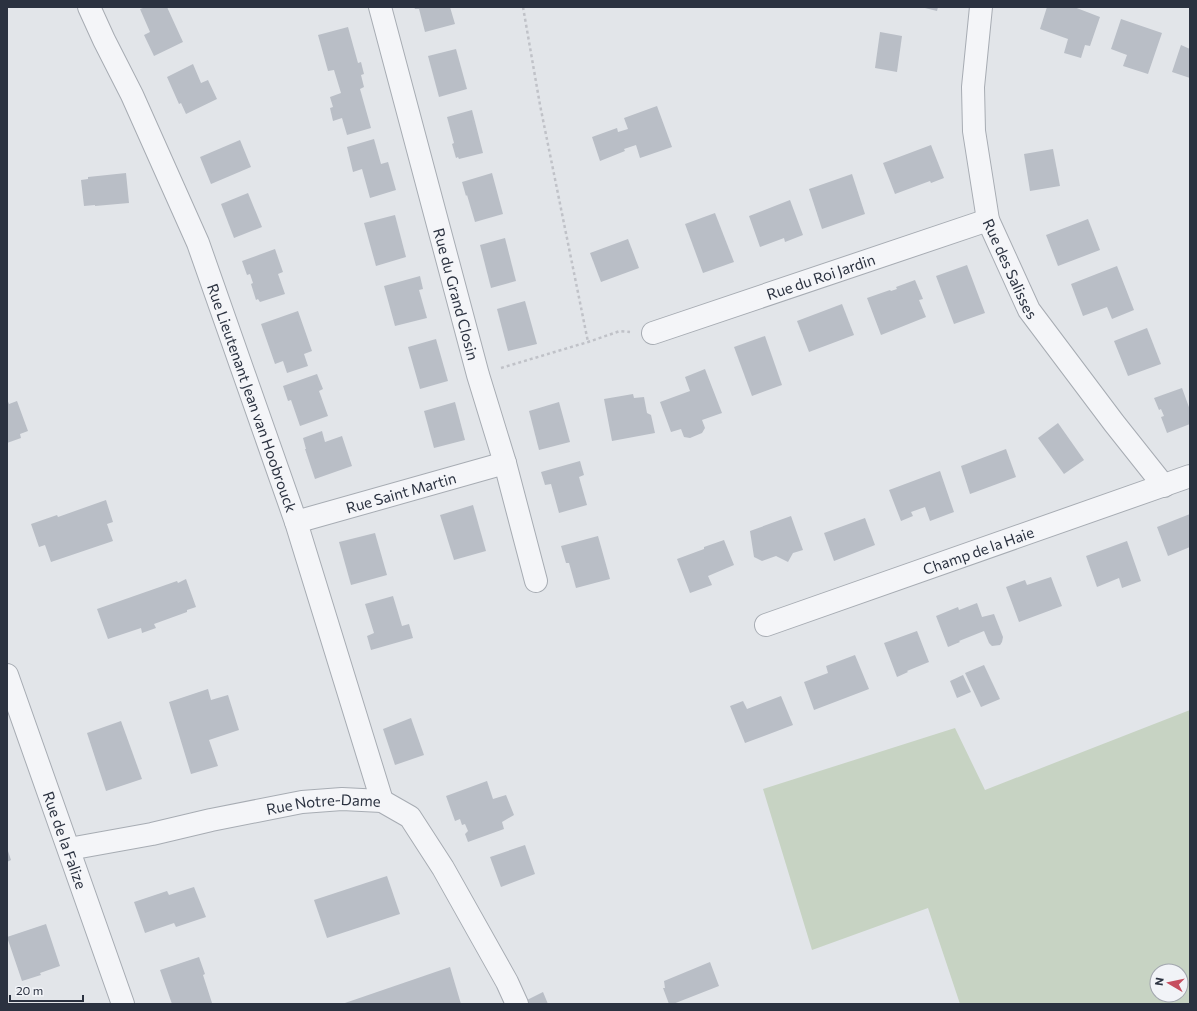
<svg xmlns="http://www.w3.org/2000/svg" width="1197" height="1011" font-family="Commissioner,sans-serif">
<style>
.green{fill:#c7d3c3;fill-rule:evenodd}
.building{fill:#b9bec6}
.lines{fill:none;stroke-linecap:round;stroke-linejoin:round}
.minor-casing{stroke:#a7acb3;stroke-width:24}
.path{stroke:#c0c2c8;stroke-width:2.5;stroke-dasharray:3 3;stroke-linecap:butt}
.minor{stroke:#f4f5f8;stroke-width:22}
.labels{text-anchor:middle;dominant-baseline:central;stroke-width:3;stroke-linejoin:round;paint-order:stroke}
.street-label{font-size:15px;fill:#2b3240;stroke:#f1f3f7}
</style>
<rect width="100%" height="100%" fill="#e2e5e9"/>
<!-- green -->
<path class="green" d="M1190 710V1004H960L928 908 812 950 763 789 955 728 985 790ZM1157 971H1181V995H1157Z"/>
<!-- building -->
<g class="building">
<path d="M146 7H167L183 42 154 56 144 35 150 32 140 9Z"/>
<path d="M414 7H450L455 24 425 32 419 9H415Z"/>
<path d="M921 7H938L937 11Z"/>
<path d="M1047 7H1074L1100 17 1090 46 1085 45 1081 58 1064 53 1068 39 1040 29Z"/>
<path d="M1121 19 1162 33 1148 74 1123 66 1127 55 1111 49Z"/>
<path d="M348 27 358 63 361 62 364 74 361 75 364 87 360 89 371 128 347 135 342 118 333 121 330 108 333 107 330 97 341 93 334 70 328 71 318 35Z"/>
<path d="M880 32 902 36 897 72 875 68Z"/>
<path d="M1181 45 1190 49V78L1172 72Z"/>
<path d="M456 49 467 89 439 97 428 56Z"/>
<path d="M193 64 201 83 208 80 217 99 186 114 181 103 179 104 167 77Z"/>
<path d="M657 106 672 147 640 158 636 145 624 149 625 151 600 161 592 137 617 128 618 132 628 129 624 118Z"/>
<path d="M472 110 483 153 459 159 458 157 456 158 452 144 454 143 447 117Z"/>
<path d="M374 139 381 164 388 162 396 190 370 198 362 169 353 172 347 147Z"/>
<path d="M240 140 251 167 211 184 200 157Z"/>
<path d="M931 145 944 178 931 183 930 181 895 194 883 163Z"/>
<path d="M1053 149 1060 186 1030 191 1024 154Z"/>
<path d="M126 173 129 203 95 206V205L84 206 81 180 88 179V177Z"/>
<path d="M492 173 503 214 475 222 467 195 466 196 462 182Z"/>
<path d="M852 174 865 214 822 229 809 189Z"/>
<path d="M248 193 262 227 234 238 221 204Z"/>
<path d="M790 200 803 235 785 242 784 238 760 247 749 216Z"/>
<path d="M715 213 734 262 703 273 685 224Z"/>
<path d="M395 215 406 257 376 266 364 223Z"/>
<path d="M1088 219 1100 250 1058 266 1046 235Z"/>
<path d="M505 238 516 281 491 288 480 245Z"/>
<path d="M628 239 639 268 601 282 590 253Z"/>
<path d="M275 249 283 272 278 274 285 294 260 302 258 299 256 300 251 284 253 283 250 274 247 275 242 261Z"/>
<path d="M967 265 985 313 954 324 936 276Z"/>
<path d="M1117 266 1134 310 1112 319 1107 307 1083 316 1071 284Z"/>
<path d="M420 276 423 289 419 290 427 318 395 326 384 286Z"/>
<path d="M915 280 923 299 919 300 926 317 881 335 867 298 890 290 891 291 897 289 896 287Z"/>
<path d="M525 301 537 344 508 351 497 309Z"/>
<path d="M842 304 854 335 809 352 797 321Z"/>
<path d="M298 311 312 351 304 354 308 366 287 373 283 361 275 364 261 324Z"/>
<path d="M1147 328 1161 364 1128 376 1114 341Z"/>
<path d="M765 336 782 385 752 396 734 347Z"/>
<path d="M436 339 448 381 420 389 408 347Z"/>
<path d="M705 369 722 413 702 420 705 428 702 433 690 438 684 437 681 429 671 432 660 402 690 391 685 377Z"/>
<path d="M317 374 323 389 319 391 328 416 300 426 291 400 288 401 283 386Z"/>
<path d="M1182 388 1190 410V424L1167 433 1161 417 1164 416 1161 409 1159 410 1154 398Z"/>
<path d="M633 394 634 398 644 397 647 413 651 415 655 433 612 441 604 399Z"/>
<path d="M7 399 9 404 17 401 28 431 20 434 21 438 7 443Z"/>
<path d="M455 402 465 440 434 448 424 411Z"/>
<path d="M559 402 570 442 539 450 529 411Z"/>
<path d="M1058 423 1084 460 1064 474 1038 438Z"/>
<path d="M322 431 325 442 342 436 352 466 315 479 305 449H306L303 438Z"/>
<path d="M1006 449 1016 477 970 494 961 466Z"/>
<path d="M580 461 584 475 579 477 587 505 559 513 551 484 545 485 541 472Z"/>
<path d="M940 471 954 512 930 521 925 507 911 512 913 516 901 521 889 490Z"/>
<path d="M106 500 113 522 107 524 113 541 51 562 45 545 39 547 31 524 57 515 58 517Z"/>
<path d="M473 505 486 551 454 560 440 515Z"/>
<path d="M1190 514V547L1168 556 1157 527Z"/>
<path d="M791 516 803 550 793 553 788 562 776 556 762 561 754 557 750 531Z"/>
<path d="M865 518 875 545 834 561 824 533Z"/>
<path d="M375 533 387 575 351 585 339 542Z"/>
<path d="M598 536 610 579 576 588 569 563H566L561 546Z"/>
<path d="M724 540 734 565 708 576 712 585 690 593 677 559 704 549V547Z"/>
<path d="M1127 541 1141 581 1122 588 1119 578 1097 587 1086 556Z"/>
<path d="M1051 577 1062 606 1019 622 1006 587 1025 580 1027 585Z"/>
<path d="M186 579 196 607 187 610V612L154 624 156 628 142 633 141 628 108 639 97 609 177 581 178 583Z"/>
<path d="M393 596 402 626 409 624 413 638 371 650 367 636 374 633 365 604Z"/>
<path d="M977 603 982 617 994 614 1003 637 1002 642 1000 645 992 646 989 643 984 631 959 641 960 642 948 647 936 616 958 607 959 610Z"/>
<path d="M917 631 929 662 907 671 908 672 897 677 884 643Z"/>
<path d="M855 655 869 689 814 710 804 682 828 673 826 666Z"/>
<path d="M984 665 1000 699 981 707 965 673Z"/>
<path d="M963 675 971 692 957 698 950 681Z"/>
<path d="M208 689 211 700 228 695 239 730 209 740 218 766 191 774 169 702Z"/>
<path d="M781 696 793 725 745 743 730 706 743 701 747 709Z"/>
<path d="M411 718 424 755 395 765 383 729Z"/>
<path d="M121 721 142 779 106 791 87 733Z"/>
<path d="M487 781 493 799 506 795 514 815 502 822 504 829 468 842 465 834 468 831 465 824 462 825 460 819 455 821 446 796Z"/>
<path d="M525 845 535 874 501 887 490 857Z"/>
<path d="M7 848 11 860 7 862Z"/>
<path d="M387 876 400 914 327 938 314 900Z"/>
<path d="M194 887 206 917 176 927 174 923 145 933 134 902 167 891 169 895Z"/>
<path d="M46 924 60 966 40 973 41 975 22 981 7 937Z"/>
<path d="M199 957 205 974 203 975 212 1003 172 1004 160 970Z"/>
<path d="M710 962 719 986 673 1004H669L663 988H665L664 981Z"/>
<path d="M450 967 461 1004H342Z"/>
<path d="M543 992 548 1004H526L525 1001Z"/>
</g>
<g class="lines">
<defs>
<g id="minor">
<path id="s1" d="M89 7 104 40 132 95 198 243 296 522 382 801"/>
<path id="s2" d="M380 7 478 375 505 463 536 581"/>
<path id="s3" d="M981 7 973 87 974 131 988 220 1029 310 1114 423 1164 486"/>
<path id="s4" d="M653 333 988 220"/>
<path id="s5" d="M296 522 505 463"/>
<path id="s6" d="M766 625 1190 476"/>
<path id="s7" d="M7 675 123 1004"/>
<path id="s8" d="M69 849 152 834 211 820 302 802 342 799 382 801 410 817 443 868 507 982 517 1004"/>
</g>
</defs>
<!-- minor casing -->
<use href="#minor" class="minor-casing"/>
<!-- path -->
<g class="path">
<path d="M523 7 540 105 588 342"/>
<path d="M501 368 588 342 620 331 630 332"/>
</g>
<!-- minor -->
<use href="#minor" class="minor"/>
</g>
<g class="labels">
<!-- street labels -->
<g class="street-label">
<text stroke="none"><textPath href="#s3" startOffset="268">Rue des Salisses</textPath></text>
<text stroke="none"><textPath href="#s4" startOffset="177">Rue du Roi Jardin</textPath></text>
<text stroke="none"><textPath href="#s2" startOffset="297">Rue du Grand Closin</textPath></text>
<text stroke="none"><textPath href="#s1" startOffset="424">Rue Lieutenant Jean van Hoobrouck</textPath></text>
<text stroke="none"><textPath href="#s5" startOffset="109">Rue Saint Martin</textPath></text>
<text stroke="none"><textPath href="#s6" startOffset="225">Champ de la Haie</textPath></text>
<text stroke="none"><textPath href="#s8" startOffset="259">Rue Notre-Dame</textPath></text>
<text stroke="none"><textPath href="#s7" startOffset="175">Rue de la Falize</textPath></text>
</g>
</g>
<!-- border -->
<rect width="1197" height="1011" fill="none" stroke="#2b3240" stroke-width="16"/>
<!-- north arrow -->
<g transform="translate(1169 983) rotate(279)"><circle r="19" fill="#f1f3f7" stroke="#a2a6ae"/>
<path d="M0-3L7 15L0 10L-7 15Z" fill="#c64e5f"/>
<text y="-6" font-size="11" font-weight="bold" text-anchor="middle" fill="#2b3240">N</text>
</g>
<!-- scale -->
<path d="M10 995v6h73v-6" fill="none" stroke="#2b3240" stroke-width="2"/>
<text x="16" y="995" font-size="12" fill="#2b3240" stroke="#f1f3f7" stroke-width="3" paint-order="stroke">20 m</text>
</svg>
